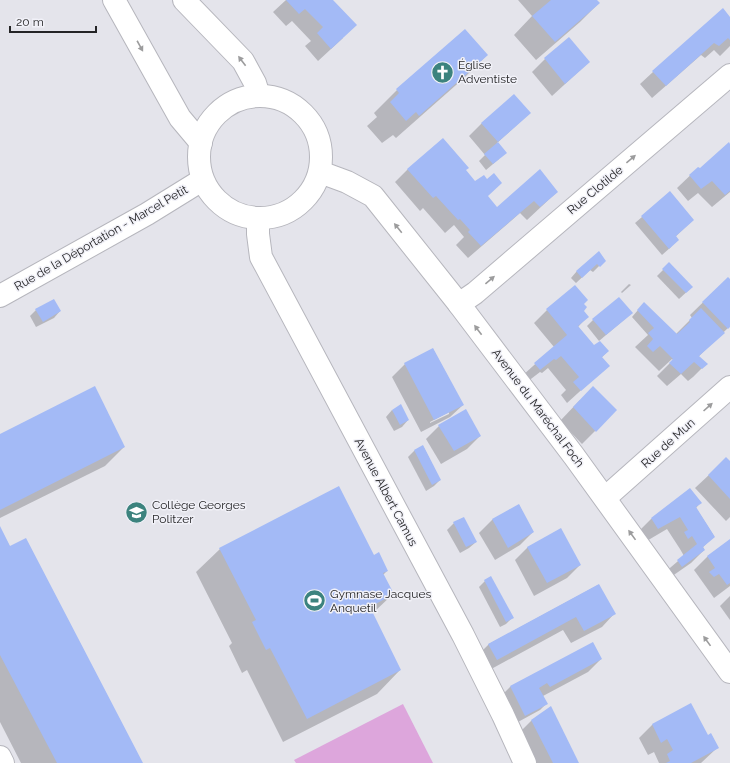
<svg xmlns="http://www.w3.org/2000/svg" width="730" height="763" font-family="Raleway,sans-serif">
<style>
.green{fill:#dda6dc}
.shadow{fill:#0003;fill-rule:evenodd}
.building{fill:#a3baf6}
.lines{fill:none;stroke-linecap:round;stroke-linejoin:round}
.minor-casing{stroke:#b6b6bd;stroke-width:24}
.minor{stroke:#fff;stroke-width:22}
.oneway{fill:#9c9c9d}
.labels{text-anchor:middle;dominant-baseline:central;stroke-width:3;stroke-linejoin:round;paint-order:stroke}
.poi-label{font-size:12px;fill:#242426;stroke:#f1f1f8;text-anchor:start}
.street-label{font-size:12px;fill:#242426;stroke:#f1f1f8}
</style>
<rect width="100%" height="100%" fill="#e4e4eb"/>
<!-- green -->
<path class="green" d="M403 704 433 763H296L294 760Z"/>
<!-- shadow -->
<g class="shadow">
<path d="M286 0H332L343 38 318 61 305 46 311 41 292 21 286 26 273 12Z"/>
<path d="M518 0H596L599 3 580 22 536 60 514 35 532 16Z"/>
<path d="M730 18V46L720 56 714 50 705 58 701 55 652 98 640 84 653 72Z"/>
<path d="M487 55 464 78 396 138 393 135 382 143 367 126 377 117 374 113 397 90Z"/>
<path d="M545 59 589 62 552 96 532 72Z"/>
<path d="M530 113 497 143 499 159 486 170 479 161 485 155 469 136 482 123Z"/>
<path d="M730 145V192L712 207 698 193 688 201 677 188 698 168 701 169Z"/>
<path d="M408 169 465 170 496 208 557 192 527 220 520 213 468 258 456 245 464 237 454 225 445 233 423 208 420 211 395 182Z"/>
<path d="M670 193 693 220 675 237 671 247 662 255 635 223Z"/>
<path d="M605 260 593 272 590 270 576 283 571 278 577 271Z"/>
<path d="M669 264 692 287 679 299 657 276Z"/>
<path d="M728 278 730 280V326L698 357 706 364 693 377 688 381 681 374 667 386 657 376 673 360 672 359 659 371 635 347 648 335 632 317 638 310 676 334 692 318 690 315Z"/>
<path d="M629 284 631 285 622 293 621 292Z"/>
<path d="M575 286 583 304 582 311 587 317 578 327 594 346 608 351 601 358 589 383 567 403 561 395 566 390 548 368 542 373 540 372 527 382 522 376 554 347 534 323 547 310Z"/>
<path d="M36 310 60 311 54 318 36 327 30 316Z"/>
<path d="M632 313 599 341 587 326 593 320Z"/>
<path d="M433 349 463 405 450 417 421 432 392 377 405 364ZM449 412V414L430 423V422Z"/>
<path d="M580 400 616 410 582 444 560 421Z"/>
<path d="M392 410 408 420 402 427 394 431 386 417Z"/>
<path d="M439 426 480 436 467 449 441 464 426 439Z"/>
<path d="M0 435 124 447 105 466 0 518Z"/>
<path d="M423 446 440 480 434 486 426 491 408 457 414 451Z"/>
<path d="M726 459 730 463V517L726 521 695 488Z"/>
<path d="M700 503 696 508 714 536 703 547 704 550 691 563 668 579 664 573 684 556 680 549 667 529 645 542 639 531 651 519Z"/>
<path d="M519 505 533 532 520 545 495 560 479 533 492 520Z"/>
<path d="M463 518 476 542 469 548 460 553 447 530 454 523Z"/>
<path d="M0 528 10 547 142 763H21L0 722Z"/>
<path d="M730 540V586L714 598 694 570 707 557Z"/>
<path d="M528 547 580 565 567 578 534 596 515 560Z"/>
<path d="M220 549 374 556 387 571 383 575 393 594 372 614 400 670 377 694 283 742 247 670 242 673 229 646 232 643 196 572Z"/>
<path d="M485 581 512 618 506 624 500 627 479 587Z"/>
<path d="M598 585 614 614 602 627 571 643 563 630 484 673 476 657 489 644Z"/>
<path d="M730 596V620L720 606Z"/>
<path d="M593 644 601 659 588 672 543 696 546 704 540 710 518 722 504 693 510 687Z"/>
<path d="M690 705 707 736 717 748 701 763H659L654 752 648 755 639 738 652 725Z"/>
<path d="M550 708 578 763H534L518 734 531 721Z"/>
</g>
<!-- building -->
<g class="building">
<path d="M286 0H333L357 25 331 49 317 33 323 27 305 9 299 14Z"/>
<path d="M551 0H597L600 3 555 42 532 16Z"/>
<path d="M723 8 730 17V40L728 38 719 46 714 43 666 86 652 71Z"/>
<path d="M465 29 488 55 419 116 416 112 406 121 390 102 399 93 396 89Z"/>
<path d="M569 37 590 62 565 84 544 58Z"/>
<path d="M514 94 531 113 498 142 507 153 493 164 484 154 498 142 481 123Z"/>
<path d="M443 138 469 168 466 170 475 181 484 175 487 179 494 173 502 183 488 196 497 207 540 169 558 192 540 207 534 201 481 246 468 232 470 230 460 219 458 220 436 196 433 198 407 169Z"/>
<path d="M729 142 730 144V191L725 195 712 181 701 189 689 175 698 167 700 168Z"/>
<path d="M670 191 694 220 676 236 679 240 669 249 641 216Z"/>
<path d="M599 251 606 261 600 267 597 264 582 278 576 271Z"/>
<path d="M669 262 693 287 686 293 662 269Z"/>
<path d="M728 277 730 279V327L728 329 702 302Z"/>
<path d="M575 285 588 300 584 304 587 307 584 311 589 317 578 326 594 345 600 341 609 351 602 357 610 366 581 391 573 382 579 377 561 356 556 360 554 359 540 370 534 363 567 335 546 309Z"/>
<path d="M619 297 633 313 606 335 592 319Z"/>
<path d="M54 299 61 311 43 322 35 309Z"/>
<path d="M644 302 677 334 690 322 689 320 701 308 725 333 699 356 708 364 702 369 694 362 681 374 669 363 673 359 660 346 653 352 647 346 653 339 648 333 654 328 637 310Z"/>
<path d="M433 348 464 405 434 420 404 363Z"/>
<path d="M95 386 125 447 0 510V434Z"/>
<path d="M593 386 617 410 596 432 573 407Z"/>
<path d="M401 404 409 420 400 425 392 410Z"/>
<path d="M466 409 481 436 454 451 438 425Z"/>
<path d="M423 445 441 480 432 485 414 450Z"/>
<path d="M726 457 730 461V499L708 475Z"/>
<path d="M339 486 374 555 379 552 388 571 383 573 394 594 370 607 401 670 307 719 270 648 266 650 252 622 256 620 219 548Z"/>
<path d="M690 488 702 503 696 507 715 537 703 547 705 550 682 567 677 560 697 544 692 536 688 539 684 532 688 530 680 517 658 529 651 518Z"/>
<path d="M519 504 534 532 508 548 492 519Z"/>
<path d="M464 517 477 542 466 547 453 522Z"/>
<path d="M0 526 10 546 26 538 143 763H57L0 655Z"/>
<path d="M561 528 581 565 547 583 527 547Z"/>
<path d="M730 539V583L727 585 719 574 714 577 709 572 715 568 707 556Z"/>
<path d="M491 576 514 618 506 622 484 580Z"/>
<path d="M599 584 616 614 584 631 576 617 497 660 488 644Z"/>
<path d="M593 642 602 659 550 687 547 683 539 688 548 704 525 716 510 686Z"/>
<path d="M691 703 708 735 711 733 719 748 691 763H666L670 761 667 754 673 750 667 739 661 743 652 724Z"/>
<path d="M551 706 579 763H553L531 720Z"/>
</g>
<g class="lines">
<defs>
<g id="minor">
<path d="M114 0 180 118 201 143"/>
<path d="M184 0 243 61 255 83 259 96"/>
<circle cx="260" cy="157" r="61"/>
<path d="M320 172 347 182 373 196 459 304 574 456 730 672"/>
<path d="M258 219V234L261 257 463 635 503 715 525 763"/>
<path d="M0 296 147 214 202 180"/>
<path d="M459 304 475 293 730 75"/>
<path d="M605 498 730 387"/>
<path d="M0 757 3 763"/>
</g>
</defs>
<!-- minor casing -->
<use href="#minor" class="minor-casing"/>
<!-- minor -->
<use href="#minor" class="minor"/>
</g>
<!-- one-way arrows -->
<defs><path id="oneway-solid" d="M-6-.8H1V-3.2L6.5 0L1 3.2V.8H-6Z"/></defs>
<g class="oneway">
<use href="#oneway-solid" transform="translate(140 46) rotate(61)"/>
<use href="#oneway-solid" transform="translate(242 61) rotate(-127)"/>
<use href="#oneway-solid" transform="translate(631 159) rotate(-40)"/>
<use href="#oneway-solid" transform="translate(398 228) rotate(-129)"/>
<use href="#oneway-solid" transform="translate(490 280) rotate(-40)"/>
<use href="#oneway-solid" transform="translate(478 330) rotate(-127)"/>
<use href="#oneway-solid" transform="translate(708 407) rotate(-42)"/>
<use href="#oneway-solid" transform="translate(632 535) rotate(-126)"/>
<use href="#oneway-solid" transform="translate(707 641) rotate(-126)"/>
</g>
<!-- icons -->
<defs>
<symbol id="church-disc" viewBox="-11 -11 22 22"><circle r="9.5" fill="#3c837e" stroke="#f1f1f8"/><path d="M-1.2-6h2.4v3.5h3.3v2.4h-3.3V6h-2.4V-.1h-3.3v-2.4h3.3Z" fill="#fff"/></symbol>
<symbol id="school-disc" viewBox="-11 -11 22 22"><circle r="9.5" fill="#3c837e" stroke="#f1f1f8"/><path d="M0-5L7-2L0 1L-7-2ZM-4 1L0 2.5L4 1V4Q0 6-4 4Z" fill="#fff"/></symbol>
<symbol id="stadium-disc" viewBox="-11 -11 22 22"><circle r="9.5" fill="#3c837e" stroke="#f1f1f8"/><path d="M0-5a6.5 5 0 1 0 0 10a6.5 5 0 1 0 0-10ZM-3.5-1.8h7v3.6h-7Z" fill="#fff"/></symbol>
</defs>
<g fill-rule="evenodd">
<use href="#church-disc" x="430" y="60" width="25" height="25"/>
<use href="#school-disc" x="124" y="500" width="25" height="25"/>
<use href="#stadium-disc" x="302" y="588" width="25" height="25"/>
</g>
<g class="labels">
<!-- poi labels -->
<g class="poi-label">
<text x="458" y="65">Église<tspan x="458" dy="14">Adventiste</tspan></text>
<text x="152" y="505">Collège Georges<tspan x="152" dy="14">Politzer</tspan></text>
<text x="330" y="594">Gymnase Jacques<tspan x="330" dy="14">Anquetil</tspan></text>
</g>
<!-- street labels -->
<g class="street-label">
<text transform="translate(595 190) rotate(-40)">Rue Clotilde</text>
<text transform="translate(101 238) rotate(-30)">Rue de la Déportation - Marcel Petit</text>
<text transform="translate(538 408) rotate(53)">Avenue du Maréchal Foch</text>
<text transform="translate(668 443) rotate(-42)">Rue de Mun</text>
<text transform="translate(386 492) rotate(62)">Avenue Albert Camus</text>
</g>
</g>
<!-- scale -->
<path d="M10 26v6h86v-6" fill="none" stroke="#242426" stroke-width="2"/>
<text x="16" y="26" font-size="12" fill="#242426" stroke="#f1f1f8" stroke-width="3" paint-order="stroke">20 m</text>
</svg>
